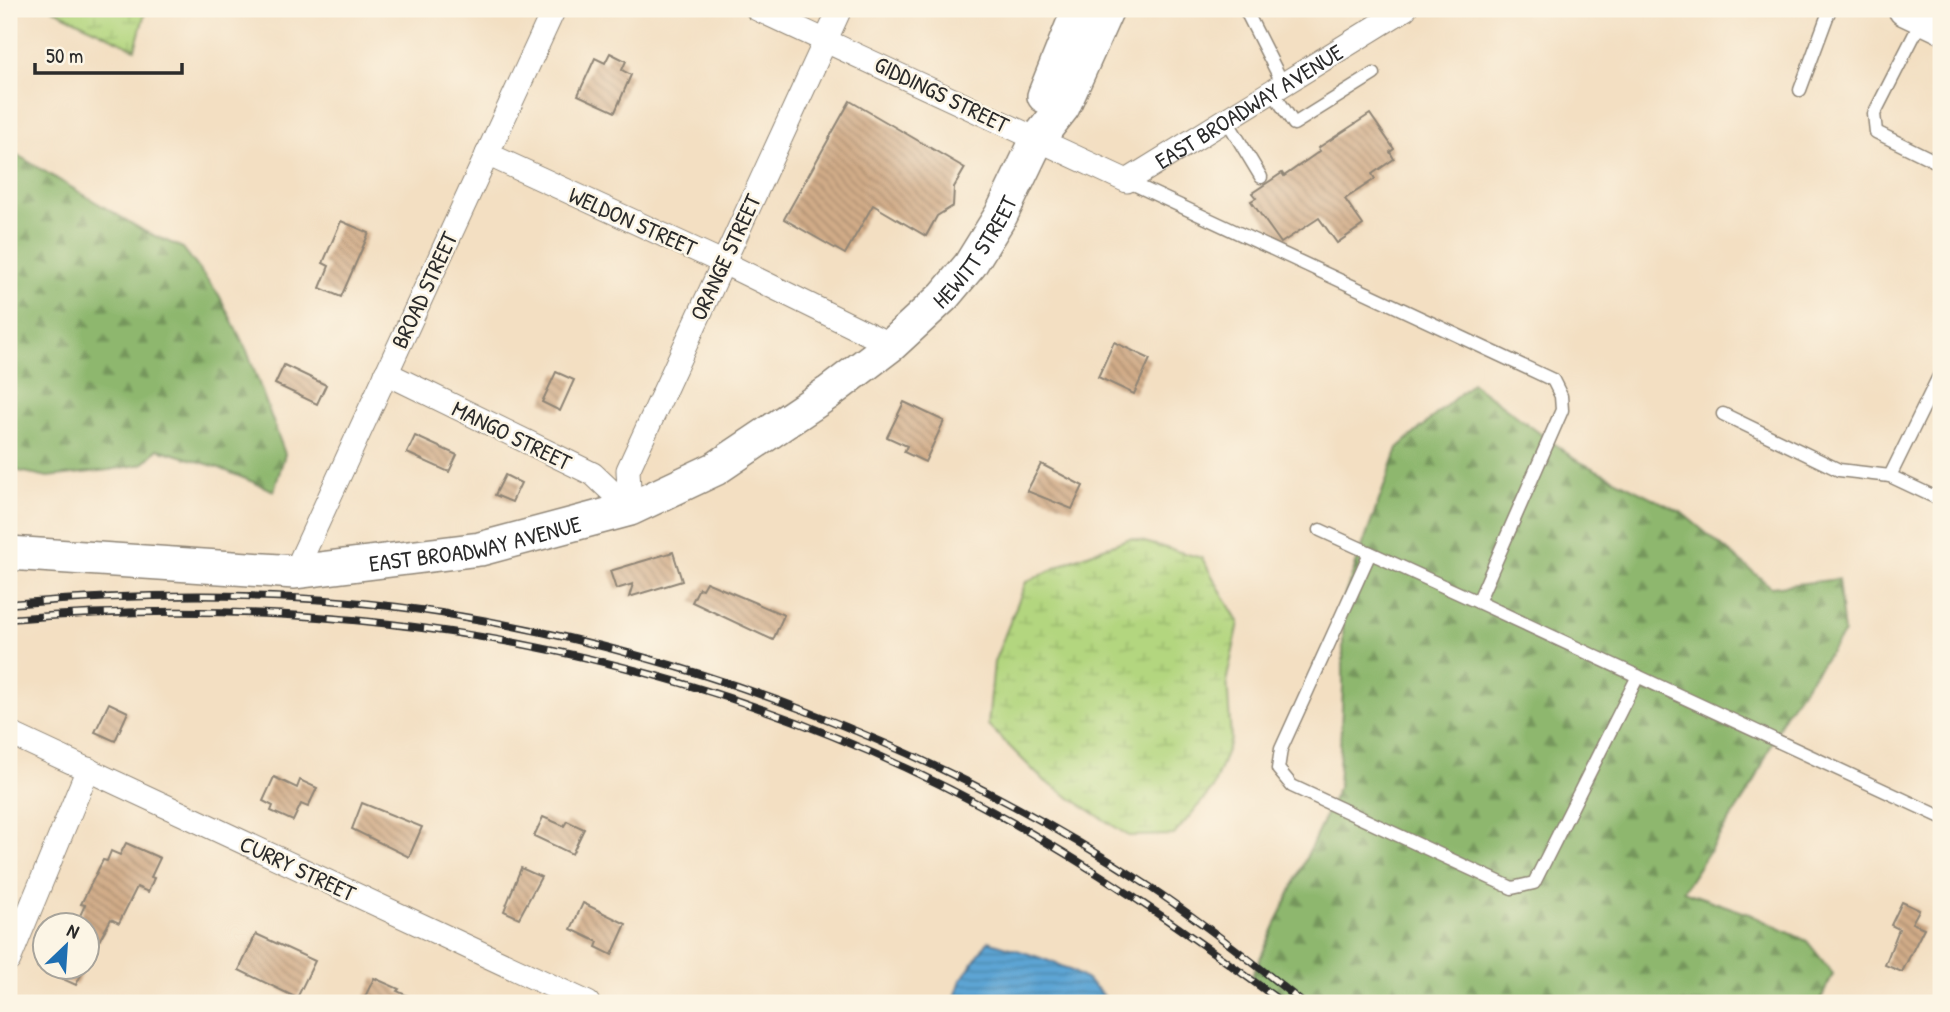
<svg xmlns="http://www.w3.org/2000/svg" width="1950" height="1012" font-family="'Patrick Hand',sans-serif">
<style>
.forest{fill:url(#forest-firs);stroke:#5c714c;stroke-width:2}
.wetland{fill:url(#wetland-marsh);stroke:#6f8055;stroke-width:2}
.water{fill:url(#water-rules);stroke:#446880;stroke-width:2}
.building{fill:url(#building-back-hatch)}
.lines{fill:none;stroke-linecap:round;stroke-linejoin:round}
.service-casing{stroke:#8f8576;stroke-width:15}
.minor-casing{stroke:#8f8576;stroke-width:25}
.secondary-casing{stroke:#8f8576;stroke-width:36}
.service{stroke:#fff;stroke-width:12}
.minor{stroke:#fff;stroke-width:23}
.secondary{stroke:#fff;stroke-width:33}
.rail-casing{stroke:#2b2b2b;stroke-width:8}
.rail{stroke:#fcf5e5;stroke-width:5;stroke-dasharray:16;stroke-linecap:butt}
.labels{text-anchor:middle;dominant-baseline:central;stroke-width:5;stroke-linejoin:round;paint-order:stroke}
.street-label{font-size:23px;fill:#2b2b2b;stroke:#fcf5e5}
</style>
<defs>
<pattern id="forest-firs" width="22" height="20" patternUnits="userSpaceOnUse" patternTransform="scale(1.75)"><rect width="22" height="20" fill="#8eb76e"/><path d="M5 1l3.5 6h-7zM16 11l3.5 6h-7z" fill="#74955b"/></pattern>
<pattern id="wetland-marsh" width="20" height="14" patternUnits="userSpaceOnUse" patternTransform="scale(1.75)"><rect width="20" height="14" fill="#b3d67f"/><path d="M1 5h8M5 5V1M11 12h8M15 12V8" fill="none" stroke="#9ab86e"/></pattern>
<pattern id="water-rules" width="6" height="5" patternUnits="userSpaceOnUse" patternTransform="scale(1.75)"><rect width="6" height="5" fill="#5da5d4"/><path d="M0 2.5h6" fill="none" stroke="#4d87ac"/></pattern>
<pattern id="building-back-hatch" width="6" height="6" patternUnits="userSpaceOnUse" patternTransform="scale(1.75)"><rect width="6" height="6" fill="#d1ac88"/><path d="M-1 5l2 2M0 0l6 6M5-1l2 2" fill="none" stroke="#aa8c6f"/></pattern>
</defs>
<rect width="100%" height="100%" fill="#fcf5e5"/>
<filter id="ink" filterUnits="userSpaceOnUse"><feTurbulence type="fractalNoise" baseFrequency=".0143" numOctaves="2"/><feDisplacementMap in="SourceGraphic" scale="14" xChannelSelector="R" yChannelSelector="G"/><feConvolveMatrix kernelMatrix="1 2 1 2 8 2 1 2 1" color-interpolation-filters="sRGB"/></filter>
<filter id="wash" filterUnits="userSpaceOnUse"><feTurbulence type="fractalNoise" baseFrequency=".00686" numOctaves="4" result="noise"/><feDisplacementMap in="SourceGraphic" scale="28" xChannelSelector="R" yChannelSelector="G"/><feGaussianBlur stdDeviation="1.57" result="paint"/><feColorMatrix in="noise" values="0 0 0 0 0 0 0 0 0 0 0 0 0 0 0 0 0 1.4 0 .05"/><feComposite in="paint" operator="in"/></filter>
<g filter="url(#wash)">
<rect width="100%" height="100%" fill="#f3dfc2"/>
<!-- forest -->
<g class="forest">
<path d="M9 150 146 232 183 248 219 295 247 351 285 454 274 491 217 467 158 449 143 464 109 470 48 477 9 469Z"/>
<path d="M1472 383 1576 460 1681 512 1771 587 1838 579 1844 633 1785 714 1754 783 1683 891 1749 914 1807 941 1833 974 1819 1003H1287L1252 976 1338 788 1343 687V600L1398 448Z"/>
</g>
<!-- wetland -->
<g class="wetland">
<path d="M52 9H146L135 49Z"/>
<path d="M1130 538 1202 558 1239 623 1227 678 1231 739 1213 788 1174 835 1129 836 1043 780 988 725 994 662 1026 582 1072 560Z"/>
</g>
<!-- water -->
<path class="water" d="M988 941C1024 953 1089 967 1108 1003H953L961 980Z"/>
<g id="blocks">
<!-- building -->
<g class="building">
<path d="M610 53 626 61 622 70 631 75 615 112 578 95 595 58 605 63Z"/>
<path d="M850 101 965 168 954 187 953 206 937 216 926 236 873 205 845 254 784 219Z"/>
<path d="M1370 114 1394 149 1390 152 1394 159 1372 174 1375 179 1345 199 1363 225 1337 243 1319 218 1281 243 1251 201 1256 198 1252 193 1282 173 1284 176 1320 151 1318 148Z"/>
<path d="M341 221 369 233 341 297 320 288 329 266 323 263Z"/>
<path d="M1114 342 1150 359 1134 394 1098 377Z"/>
<path d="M284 365 326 385 317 404 275 384Z"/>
<path d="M556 372 574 380 560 411 542 402Z"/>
<path d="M904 402 944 421 925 462 904 452 907 446 887 437Z"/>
<path d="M415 436 457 455 449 472 407 453Z"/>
<path d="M1041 464 1083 486 1072 509 1027 491Z"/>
<path d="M505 475 521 483 512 502 495 495Z"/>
<path d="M673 552 682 581 629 597 633 584 616 589 610 571Z"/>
<path d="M706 582 784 615 773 640 692 602 699 588 702 589Z"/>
<path d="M109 703 128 712 115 741 95 732Z"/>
<path d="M274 777 297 788 300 780 317 788 308 807 301 804 293 821 271 811 273 806 263 801Z"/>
<path d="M362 803 422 827 409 857 352 829Z"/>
<path d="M543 817 564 826 567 821 584 829 572 854 534 836Z"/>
<path d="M126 843 160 858 151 877 154 878 148 892 137 887 119 923 111 919 88 961V925L77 922 85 905 81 904 103 860 107 861 111 851 120 855Z"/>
<path d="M521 868 541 877 519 918 504 911Z"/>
<path d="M1902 902 1919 910 1912 923 1924 928 1902 972 1885 965 1899 929 1891 925Z"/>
<path d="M583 903 626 924 612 955 596 947 598 942 571 929Z"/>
<path d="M256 934 315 961 297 998 239 970Z"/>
<path d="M37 967H85L76 985Z"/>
<path d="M374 978 399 989 397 991 423 1003H362Z"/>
</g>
</g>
</g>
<g filter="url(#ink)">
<use href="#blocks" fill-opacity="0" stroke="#8f8576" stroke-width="2"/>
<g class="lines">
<defs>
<g id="service">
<path d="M1245 9 1283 84"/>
<path d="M1923 18 1874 114 1876 132 1941 164"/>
<path d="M1800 90 1830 9"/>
<path d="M1272 91 1294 124 1374 74"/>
<path d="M1226 119 1261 177"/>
<path d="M1127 181 1553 380 1561 396 1562 410 1478 602 1320 530"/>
<path d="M1723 414 1839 470 1890 476 1941 500"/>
<path d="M1890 476 1941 372"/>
<path d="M1370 553 1281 749 1278 769 1292 786 1512 888 1534 883 1638 676"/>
<path d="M1478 602 1941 817"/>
</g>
<g id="minor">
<path id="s1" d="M757 9 1127 181 1405 9"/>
<path d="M487 154 722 262 891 345"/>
<path d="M386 373 593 474 630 509"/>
<path d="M630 509 628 470 840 9"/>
<path d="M295 572 554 9"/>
<path d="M9 733 588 1003"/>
<path d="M9 960 88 769"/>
</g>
<g id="secondary">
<path d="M1905 9 1941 26"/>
<path d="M1044 96 1079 9"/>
<path id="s2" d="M9 553 295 572 480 549 630 509 715 469 828 393 891 345 944 296 970 265 1001 215 1037 140 1063 107 1107 9"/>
</g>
</defs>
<!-- service casing -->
<use href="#service" class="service-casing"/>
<!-- minor casing -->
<use href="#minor" class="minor-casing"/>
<!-- secondary casing -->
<use href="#secondary" class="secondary-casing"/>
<!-- service -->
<use href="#service" class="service"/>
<!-- minor -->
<use href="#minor" class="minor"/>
<!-- secondary -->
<use href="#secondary" class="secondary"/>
<defs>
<g id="rail">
<path d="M9 604C147 592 304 591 441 613 691 653 935 746 1147 885 1201 921 1253 962 1303 1003"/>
<path d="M9 619C358 589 708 651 1015 824 1109 877 1196 939 1283 1003"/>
</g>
</defs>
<!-- rail casing -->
<use href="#rail" class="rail-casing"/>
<!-- rail -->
<use href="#rail" class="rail"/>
</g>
</g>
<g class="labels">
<!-- street labels -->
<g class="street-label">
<text transform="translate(942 94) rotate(26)">GIDDINGS STREET</text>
<text stroke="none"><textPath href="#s1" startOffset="551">EAST BROADWAY AVENUE</textPath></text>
<text transform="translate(633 221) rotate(24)">WELDON STREET</text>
<text stroke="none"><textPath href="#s2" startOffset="1064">HEWITT STREET</textPath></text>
<text transform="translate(725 257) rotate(-65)">ORANGE STREET</text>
<text transform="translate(424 290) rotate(-65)">BROAD STREET</text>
<text transform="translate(512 435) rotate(26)">MANGO STREET</text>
<text stroke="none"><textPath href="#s2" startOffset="469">EAST BROADWAY AVENUE</textPath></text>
<text transform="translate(298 868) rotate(25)">CURRY STREET</text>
</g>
</g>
<!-- margin -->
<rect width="1950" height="1012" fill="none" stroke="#fcf5e5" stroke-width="35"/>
<!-- north arrow -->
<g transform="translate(66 946) rotate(25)"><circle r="33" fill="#fcf5e5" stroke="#a8a49b" stroke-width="2"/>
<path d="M0-5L12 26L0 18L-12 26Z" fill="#1f6fb2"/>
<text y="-10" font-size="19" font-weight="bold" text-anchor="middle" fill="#2b2b2b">N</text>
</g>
<!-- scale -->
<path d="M35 63v10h147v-10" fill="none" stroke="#2b2b2b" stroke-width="3.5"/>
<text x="46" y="63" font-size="21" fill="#2b2b2b" stroke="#fcf5e5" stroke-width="5" paint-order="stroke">50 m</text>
</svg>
